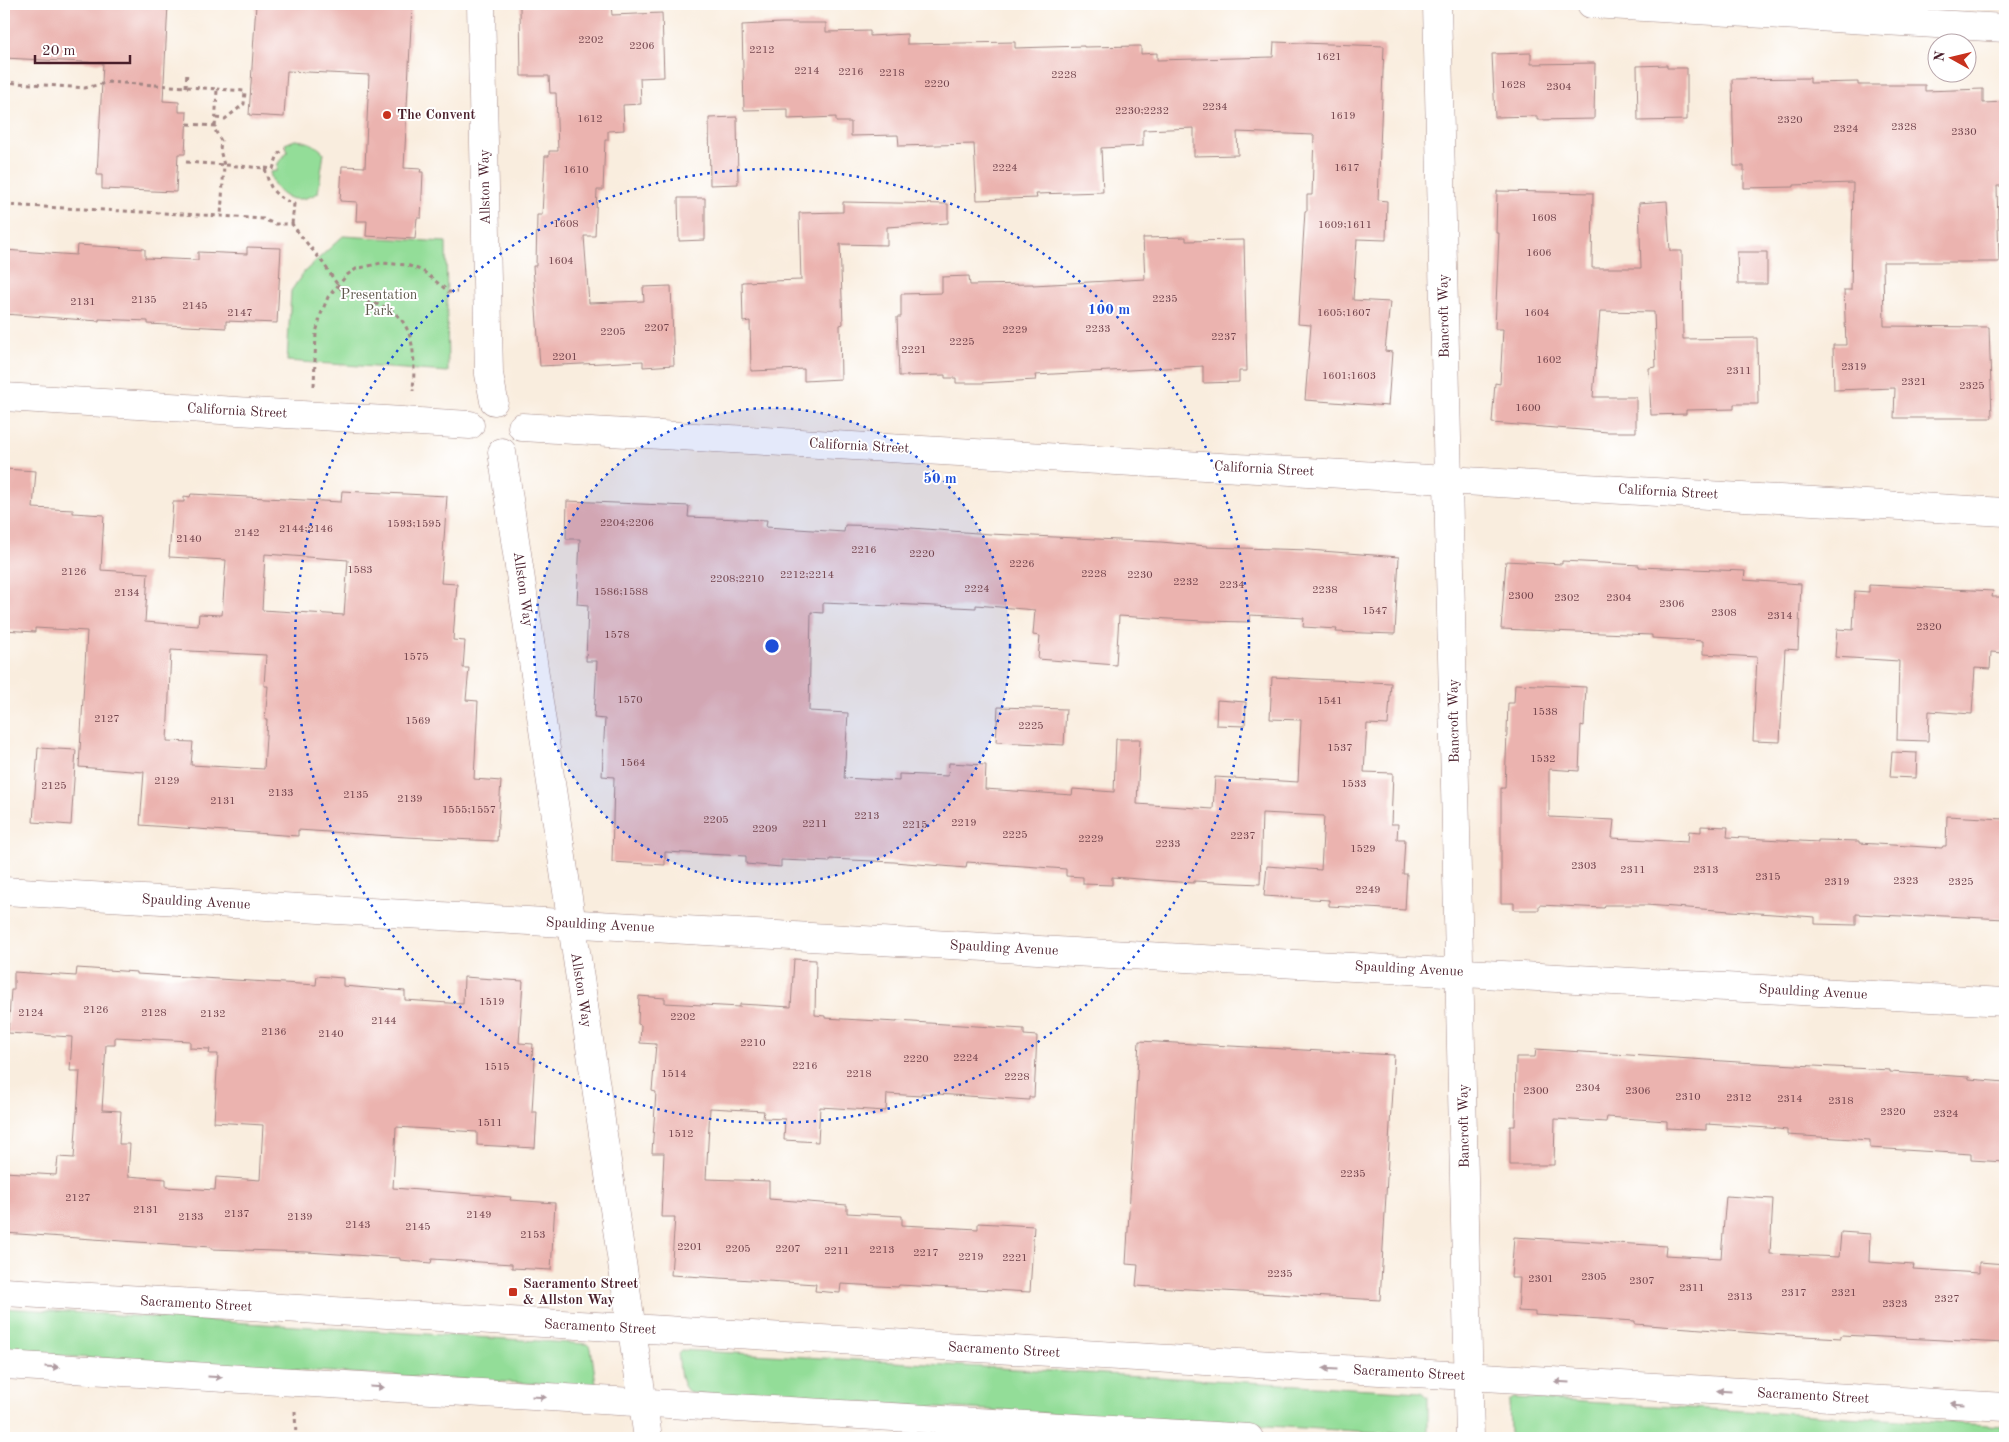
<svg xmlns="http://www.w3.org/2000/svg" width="2009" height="1442" font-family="'Old Standard TT',serif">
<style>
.green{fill:#93dd98;stroke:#6e7e62}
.building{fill:#ebb3af;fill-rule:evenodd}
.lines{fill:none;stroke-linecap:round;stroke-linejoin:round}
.lane-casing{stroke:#a28684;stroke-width:16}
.street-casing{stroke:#a28684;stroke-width:29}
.secondary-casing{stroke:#a28684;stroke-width:29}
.path{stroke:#a28684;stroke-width:3;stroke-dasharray:4 4;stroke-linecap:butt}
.lane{stroke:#fff;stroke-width:14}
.street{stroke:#fff;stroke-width:28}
.secondary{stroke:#fff;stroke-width:28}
.oneway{fill:#ae9aa0}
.ring{fill:none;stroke:#1d4ed8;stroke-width:2.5;stroke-dasharray:2.5 5}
.poi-dot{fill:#c8321e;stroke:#fff;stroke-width:2}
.labels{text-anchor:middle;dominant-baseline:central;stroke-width:4;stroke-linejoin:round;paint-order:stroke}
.number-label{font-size:11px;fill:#72444c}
.poi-label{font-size:14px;font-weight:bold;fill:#4a1f2b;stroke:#fff;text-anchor:start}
.street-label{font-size:14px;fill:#4a1f2b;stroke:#fff}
.park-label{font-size:14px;fill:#60584c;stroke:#fff}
.centre{fill:#1d4ed8;stroke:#fff;stroke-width:2.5}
.ring-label{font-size:15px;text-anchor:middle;font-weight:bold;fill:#1d4ed8;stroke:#fff;stroke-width:4;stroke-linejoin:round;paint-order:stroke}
</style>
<rect width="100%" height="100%" fill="#fff"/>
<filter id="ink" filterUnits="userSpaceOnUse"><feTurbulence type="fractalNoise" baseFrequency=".02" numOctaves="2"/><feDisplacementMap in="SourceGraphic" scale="10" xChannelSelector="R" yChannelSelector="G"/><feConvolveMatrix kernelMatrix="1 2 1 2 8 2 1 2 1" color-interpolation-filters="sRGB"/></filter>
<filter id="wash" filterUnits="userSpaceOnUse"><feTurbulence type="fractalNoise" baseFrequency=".0096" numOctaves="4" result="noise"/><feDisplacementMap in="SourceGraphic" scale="20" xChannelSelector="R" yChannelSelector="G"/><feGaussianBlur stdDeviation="1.12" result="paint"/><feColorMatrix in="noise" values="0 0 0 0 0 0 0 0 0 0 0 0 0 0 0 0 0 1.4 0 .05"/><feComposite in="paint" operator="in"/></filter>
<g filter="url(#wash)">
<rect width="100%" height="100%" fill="#f9edde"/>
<!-- green -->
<g class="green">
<path d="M295 140C308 141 315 144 324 153L318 193C295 206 275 198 270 172L277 171 278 163 288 151 285 144Z"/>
<path d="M343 236 446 242 448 372 287 361 291 291 304 272Z"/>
<path d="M4 1308 587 1344 591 1348 596 1383 595 1385 592 1387 4 1353Z"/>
<path d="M681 1350 1422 1392 1428 1397V1432L1425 1435 691 1393C679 1387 680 1366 678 1353Z"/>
<path d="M1514 1398 2005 1426V1438H1513L1510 1434 1509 1401Z"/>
</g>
<g id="blocks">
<!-- building -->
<g class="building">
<path d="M4 4H168L163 101 179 102V112H187L185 154H178L176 192 102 189V175H97L103 63 4 58Z"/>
<path d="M256 4 412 5 404 168 421 169 420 172H423L421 218H417L415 239 366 236 367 221H356L357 202 340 201 342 166 365 167 369 75 287 71 284 117 249 115Z"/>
<path d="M611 5 612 15 662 13 664 77 640 78 641 104 623 105 624 130 608 131V140H605L603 190H597L595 236H584L589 303 644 301 643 287 671 286 674 365 643 367V361L540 366 533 266H536L537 215H542L545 156H549V151H558L556 93H550L549 76H521L520 6Z"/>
<path d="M781 23H826V32L870 31V36L907 34V44L1015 42V48L1084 46V47L1141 46V54L1157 53V60L1273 57 1274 42 1384 46 1378 200 1387 201 1386 240 1357 239 1353 300 1390 302 1385 351 1392 352 1388 406 1305 400 1311 325 1298 324 1305 211H1307V195H1312L1314 135 1237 132 1238 155 1194 156V128L1143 130V146L1101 148 1103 192 1036 194 1037 198 977 200 974 144 899 146 898 135 851 136V122H836V117L788 119V109L744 110 742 25Z"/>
<path d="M1531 53V64L1595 63 1594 119 1537 120V116L1495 117 1492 54Z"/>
<path d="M1667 65V68H1687V120L1638 121 1637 66Z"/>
<path d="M1810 78V83L1858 82V85H1925V91L1983 89V103L2005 102V186H1997L1999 262H1883L1884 326 1989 327 1992 418H1894L1895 388 1834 390 1833 345H1846L1844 290H1851L1853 183 1794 185V187L1744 188V166H1734L1732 79Z"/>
<path d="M737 117 738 184 710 185 709 118Z"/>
<path d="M1497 191 1593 193 1592 268H1641L1639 203 1667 201 1670 251H1682L1683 339 1757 338 1758 404H1734V409L1686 410V414L1651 415 1649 368 1656 367 1654 312 1600 311 1593 397H1636V432H1608L1492 423 1495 383 1500 384 1503 329H1495L1499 233H1496Z"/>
<path d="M678 198H705V240L679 241Z"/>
<path d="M843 202 948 204V223L887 227V245L840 244 843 324 840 325 841 379 804 381V369L751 371 750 321 743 322 742 282 801 280 799 213 843 212Z"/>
<path d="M1186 237V241L1244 240 1247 371H1239V382L1203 383V366L1035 375 1036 380 981 383H956V378H945V375L899 376 897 317H901V294L942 293V277L969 276 970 285 1033 284V285L1145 279 1143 238Z"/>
<path d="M77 245 145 249V258L198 260V252L247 254V247L281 248 277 323 226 321V328L148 324V321L99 319V321L4 314V250L76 255Z"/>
<path d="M1737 252H1767V284H1738Z"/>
<path d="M4 469 36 471 33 508 73 510V513L104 515 101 570 148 573 145 622 198 626 199 614 222 615 226 560 169 557 173 502H184V496L190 497 191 494 341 502 342 491 447 496 441 583 457 584 453 640 465 641 463 668H469L466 700 478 701 474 779 501 781 497 841 406 837 298 830V836L140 825 144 772 79 767 87 631 35 628V632L4 630ZM265 554 348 560 344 615 262 610ZM171 650 266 655 264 686H268L265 720H267L264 769 191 765 193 742 167 741Z"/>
<path d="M567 501 689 506 688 517 767 520 766 527 844 532 845 525 886 526 990 534 1161 542 1207 546V547L1309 550 1399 557 1395 634 1336 632 1337 629 1303 627 1304 618 1250 615V622L1202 621 1119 616 1116 665 1038 659 1040 636 1033 635 1035 610 976 605V608L892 604V606L823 603V613L811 612 809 711 848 713 844 778 899 781V774L948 776 949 763 986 765 985 789 1072 795 1073 789 1114 792 1116 739H1140L1137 804 1213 809 1215 777 1298 782 1301 720 1270 719 1272 677 1391 683 1388 725 1367 724 1364 772 1393 773 1391 824H1398L1397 839H1405L1403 874H1407L1405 910 1329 906V900L1264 896 1267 866 1321 870 1324 816 1262 813 1260 884 1194 881V883L1179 882 1112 877V885L1083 884V877L1066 876V869L967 862 966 868 894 862 830 859V862L781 860V867L746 864V856L665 852V865L612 862 614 777 602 776 605 719 594 718 597 661H586L588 605 577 604 580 539H566Z"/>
<path d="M1506 561 1562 564V561L1603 563 1639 565V567L1745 571 1744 580 1801 584 1798 650 1785 649 1780 742 1753 741 1757 657 1703 654V641L1652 638V635L1501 629Z"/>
<path d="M1869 585 1993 591 1992 597H2005L2003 653 1991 652 1990 669 1975 668 1972 714 1929 711 1928 741 1897 740 1899 661 1835 657 1837 629 1853 630 1855 591 1869 592Z"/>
<path d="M1515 684 1586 687 1584 726 1581 725 1579 771 1549 769V817L1614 820 1612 838 1688 842 1689 831 1701 832V826L1728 827 1727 837 1818 842V840L1859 841V843L1942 848 1943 846H1946L1947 816 2005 819V919L1924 915V917L1856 914V925L1815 924V917L1646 905H1605L1604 908 1539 905V910H1514V903H1501V788H1505L1508 703H1514Z"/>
<path d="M1217 700 1246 702 1245 726 1216 725Z"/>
<path d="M998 707 1066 709 1064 745 996 742Z"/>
<path d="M38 748 76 750 71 825 33 822Z"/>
<path d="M1892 752 1917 753 1916 778 1890 777Z"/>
<path d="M794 959 816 960 815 1015 825 1016V1018L897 1022V1021L1024 1029V1035L1037 1036 1034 1097H1029V1100L921 1093V1096L887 1094 886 1111 820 1107 818 1142 784 1140 785 1119 763 1118 764 1111 710 1108 706 1179 769 1181V1199L847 1205V1213L902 1216V1225L978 1229V1223L1034 1226 1030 1292 899 1285 898 1287 841 1284 840 1293 815 1291 816 1284 671 1275 675 1217H661L664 1153H652L656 1092 652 1091 656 1044 640 1043 641 1025 638 1024 639 996 665 998V1003L740 1007V1004L791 1007Z"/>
<path d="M77 968 137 972V974L316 985 317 976 343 978V986L405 991V1000L463 1004 464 977 523 981 519 1043 533 1044 532 1059H535L532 1112H537L535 1148 477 1145V1132L396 1127 393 1188 511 1197 510 1200 555 1203 551 1270 512 1268V1264L432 1259 431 1263 400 1260V1258L307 1252 211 1249V1247L4 1233V1172L56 1175 58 1157 74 1158 80 1071H70L72 1037 8 1033 11 990H14V972L76 976ZM115 1037 190 1041V1048L210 1049 209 1054H218L214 1122 263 1125 260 1180 216 1177 215 1190 166 1187V1179L128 1176 130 1144H119L121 1111 102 1110 106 1045H115Z"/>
<path d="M1139 1041 1394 1055 1380 1300 1136 1286 1138 1265 1126 1264Z"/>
<path d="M1536 1049 1738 1062 1890 1070V1072L1969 1077V1079L2005 1082V1162L1971 1160V1154L1870 1148V1140L1787 1135V1130L1769 1128 1706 1124V1130L1667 1128V1121L1607 1117 1606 1122 1555 1119 1554 1165H1510V1126H1515L1516 1057H1535Z"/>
<path d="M1726 1196 1773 1199 1770 1254 1839 1257 1841 1232 1870 1234 1869 1262 1914 1265 1913 1269 1979 1273V1262L2005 1264V1343L1841 1335V1338L1769 1334 1635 1324V1321L1535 1315V1312L1518 1311 1520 1278H1511L1514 1237 1666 1246 1665 1255 1721 1258Z"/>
</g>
</g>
</g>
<g filter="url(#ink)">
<use href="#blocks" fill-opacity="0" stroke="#a28684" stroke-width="1"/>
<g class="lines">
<defs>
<path id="lane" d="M945 1421V1438"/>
<g id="street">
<path d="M481 4 489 374 494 401"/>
<path d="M1437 4 1470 1438"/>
<path d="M1591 4 2005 28"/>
<path d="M4 397 470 425"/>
<path d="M522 427 2005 512"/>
<path d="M502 452 648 1438"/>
<path d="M4 891 1091 953 2005 1002"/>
</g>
<g id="secondary">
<path d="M4 1292 2005 1407"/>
<path d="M4 1365 1249 1438"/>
</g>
</defs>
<!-- lane casing -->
<use href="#lane" class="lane-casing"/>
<!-- street casing -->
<use href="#street" class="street-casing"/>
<!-- secondary casing -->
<use href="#secondary" class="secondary-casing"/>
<!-- path -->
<g class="path">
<path d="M4 82 85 88 109 82 217 89 215 130 221 141 220 150 224 165 221 216"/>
<path d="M186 87 187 71"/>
<path d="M216 118 225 119 244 104 245 91 217 89"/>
<path d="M188 124 216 126"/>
<path d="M186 162 265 168C270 190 273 195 294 204L292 224"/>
<path d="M265 168 273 169 278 154 285 149"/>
<path d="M4 205 221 216 263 219 275 224H292C302 238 313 250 323 263 329 271 337 286 344 292 354 300 368 301 380 305 417 318 415 359 413 391"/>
<path d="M314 386 316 333 321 314 328 297 347 275 356 269 381 263 407 265 423 271 449 292H457"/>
<path d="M295 1411 296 1438"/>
</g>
<!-- lane -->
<use href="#lane" class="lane"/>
<!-- street -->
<use href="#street" class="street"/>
<!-- secondary -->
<use href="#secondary" class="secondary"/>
</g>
<!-- one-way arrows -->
<defs><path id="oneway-solid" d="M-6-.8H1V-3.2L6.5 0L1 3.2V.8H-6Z" transform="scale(1.25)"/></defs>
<g class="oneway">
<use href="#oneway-solid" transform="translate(52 1367) rotate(3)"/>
<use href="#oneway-solid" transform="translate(1330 1369) rotate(-177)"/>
<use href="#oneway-solid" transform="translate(215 1377) rotate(3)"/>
<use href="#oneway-solid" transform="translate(1562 1382) rotate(-177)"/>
<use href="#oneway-solid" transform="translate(377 1387) rotate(3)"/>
<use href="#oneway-solid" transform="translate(1724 1391) rotate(-177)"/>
<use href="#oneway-solid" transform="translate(539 1397) rotate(3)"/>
<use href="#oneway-solid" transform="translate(1957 1404) rotate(-177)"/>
</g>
</g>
<!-- distance rings -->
<circle cx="772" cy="646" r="238" fill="#1d4ed8" fill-opacity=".12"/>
<g class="ring">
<circle cx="772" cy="646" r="238"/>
<circle cx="772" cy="646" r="477"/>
</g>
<!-- markers -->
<g class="poi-dot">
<circle cx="387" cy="115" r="5"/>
<rect x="508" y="1287" width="10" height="10" rx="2.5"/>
</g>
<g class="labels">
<!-- number labels -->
<g class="number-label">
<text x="591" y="40">2202</text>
<text x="642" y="46">2206</text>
<text x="762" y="50">2212</text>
<text x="1329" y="57">1621</text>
<text x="807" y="71">2214</text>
<text x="851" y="72">2216</text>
<text x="892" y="73">2218</text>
<text x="1064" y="75">2228</text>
<text x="937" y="84">2220</text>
<text x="1513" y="85">1628</text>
<text x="1559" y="87">2304</text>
<text x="1215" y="107">2234</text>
<text x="1142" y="111">2230;2232</text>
<text x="1343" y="116">1619</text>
<text x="590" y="119">1612</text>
<text x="1790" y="120">2320</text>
<text x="1904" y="127">2328</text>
<text x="1846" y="129">2324</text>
<text x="1964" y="132">2330</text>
<text x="1005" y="168">2224</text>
<text x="1347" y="168">1617</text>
<text x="576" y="170">1610</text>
<text x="1544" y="218">1608</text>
<text x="566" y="224">1608</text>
<text x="1345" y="225">1609;1611</text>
<text x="1539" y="253">1606</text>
<text x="561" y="261">1604</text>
<text x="1165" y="299">2235</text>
<text x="144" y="300">2135</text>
<text x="83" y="302">2131</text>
<text x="195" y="306">2145</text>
<text x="240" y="313">2147</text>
<text x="1344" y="313">1605;1607</text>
<text x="1537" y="313">1604</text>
<text x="657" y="328">2207</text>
<text x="1098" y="329">2233</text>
<text x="1015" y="330">2229</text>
<text x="613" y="332">2205</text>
<text x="1224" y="337">2237</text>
<text x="962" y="342">2225</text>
<text x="914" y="350">2221</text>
<text x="565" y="357">2201</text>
<text x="1549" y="360">1602</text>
<text x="1854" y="367">2319</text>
<text x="1739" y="371">2311</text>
<text x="1349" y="376">1601;1603</text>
<text x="1914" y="382">2321</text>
<text x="1972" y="386">2325</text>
<text x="1528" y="408">1600</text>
<text x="627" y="523">2204;2206</text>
<text x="414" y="524">1593;1595</text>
<text x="306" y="529">2144;2146</text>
<text x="247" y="533">2142</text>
<text x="189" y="539">2140</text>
<text x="864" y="550">2216</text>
<text x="922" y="554">2220</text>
<text x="1022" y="564">2226</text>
<text x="360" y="570">1583</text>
<text x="74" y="572">2126</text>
<text x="1094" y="574">2228</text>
<text x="807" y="575">2212;2214</text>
<text x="1140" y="575">2230</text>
<text x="737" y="579">2208;2210</text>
<text x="1186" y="582">2232</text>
<text x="1232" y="585">2234</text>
<text x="977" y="589">2224</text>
<text x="1325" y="590">2238</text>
<text x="621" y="592">1586;1588</text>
<text x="127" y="593">2134</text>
<text x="1521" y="596">2300</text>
<text x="1567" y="598">2302</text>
<text x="1619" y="598">2304</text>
<text x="1672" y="604">2306</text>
<text x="1375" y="611">1547</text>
<text x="1724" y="613">2308</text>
<text x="1780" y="616">2314</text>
<text x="1929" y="627">2320</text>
<text x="617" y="635">1578</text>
<text x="416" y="657">1575</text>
<text x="630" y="700">1570</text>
<text x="1330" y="701">1541</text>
<text x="1545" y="712">1538</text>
<text x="107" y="719">2127</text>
<text x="418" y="721">1569</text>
<text x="1031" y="726">2225</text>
<text x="1340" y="748">1537</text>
<text x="1543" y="759">1532</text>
<text x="633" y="763">1564</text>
<text x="167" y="781">2129</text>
<text x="1354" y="784">1533</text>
<text x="54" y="786">2125</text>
<text x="281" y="793">2133</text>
<text x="356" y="795">2135</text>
<text x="410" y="799">2139</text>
<text x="223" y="801">2131</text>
<text x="469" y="810">1555;1557</text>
<text x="867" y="816">2213</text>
<text x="716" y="820">2205</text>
<text x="964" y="823">2219</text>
<text x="815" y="824">2211</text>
<text x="915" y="825">2215</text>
<text x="765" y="829">2209</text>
<text x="1015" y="835">2225</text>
<text x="1243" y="836">2237</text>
<text x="1091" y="839">2229</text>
<text x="1168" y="844">2233</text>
<text x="1363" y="849">1529</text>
<text x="1584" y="866">2303</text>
<text x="1633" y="870">2311</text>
<text x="1706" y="870">2313</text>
<text x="1768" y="877">2315</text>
<text x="1906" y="881">2323</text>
<text x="1837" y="882">2319</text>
<text x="1961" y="882">2325</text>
<text x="1368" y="890">2249</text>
<text x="492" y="1002">1519</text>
<text x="96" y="1010">2126</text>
<text x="31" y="1013">2124</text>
<text x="154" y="1013">2128</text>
<text x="213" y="1014">2132</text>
<text x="683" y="1017">2202</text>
<text x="384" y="1021">2144</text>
<text x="274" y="1032">2136</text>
<text x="331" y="1034">2140</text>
<text x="753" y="1043">2210</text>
<text x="966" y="1058">2224</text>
<text x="916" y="1059">2220</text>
<text x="805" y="1066">2216</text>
<text x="497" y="1067">1515</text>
<text x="674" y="1074">1514</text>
<text x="859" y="1074">2218</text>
<text x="1017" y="1077">2228</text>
<text x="1588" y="1088">2304</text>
<text x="1536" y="1091">2300</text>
<text x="1638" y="1091">2306</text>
<text x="1688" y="1097">2310</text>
<text x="1739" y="1098">2312</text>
<text x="1790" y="1099">2314</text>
<text x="1841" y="1101">2318</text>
<text x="1893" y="1112">2320</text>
<text x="1946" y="1114">2324</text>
<text x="490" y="1123">1511</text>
<text x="681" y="1134">1512</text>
<text x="1353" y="1174">2235</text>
<text x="78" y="1198">2127</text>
<text x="146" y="1210">2131</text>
<text x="237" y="1214">2137</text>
<text x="479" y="1215">2149</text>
<text x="191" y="1217">2133</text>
<text x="300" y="1217">2139</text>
<text x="358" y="1225">2143</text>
<text x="418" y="1227">2145</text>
<text x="533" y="1235">2153</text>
<text x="690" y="1247">2201</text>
<text x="738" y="1249">2205</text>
<text x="788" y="1249">2207</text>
<text x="882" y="1250">2213</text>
<text x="837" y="1251">2211</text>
<text x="926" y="1253">2217</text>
<text x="971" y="1257">2219</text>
<text x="1015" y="1258">2221</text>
<text x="1280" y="1274">2235</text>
<text x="1594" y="1277">2305</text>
<text x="1541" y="1279">2301</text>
<text x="1642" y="1281">2307</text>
<text x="1692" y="1288">2311</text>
<text x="1794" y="1293">2317</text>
<text x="1844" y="1293">2321</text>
<text x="1740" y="1297">2313</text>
<text x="1947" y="1299">2327</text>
<text x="1895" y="1304">2323</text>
</g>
<!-- poi labels -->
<g class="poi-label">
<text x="397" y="115">The Convent</text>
<text x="523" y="1284">Sacramento Street<tspan x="523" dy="16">&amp; Allston Way</tspan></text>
</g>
<!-- street labels -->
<g class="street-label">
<text transform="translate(485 187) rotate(-91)">Allston Way</text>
<text transform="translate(1444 316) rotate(-91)">Bancroft Way</text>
<text transform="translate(237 411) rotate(3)">California Street</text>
<text transform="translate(859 446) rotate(3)">California Street</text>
<text transform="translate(1264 469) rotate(3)">California Street</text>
<text transform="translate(1668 492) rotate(3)">California Street</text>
<text transform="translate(523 589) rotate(82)">Allston Way</text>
<text transform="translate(1454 721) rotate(-91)">Bancroft Way</text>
<text transform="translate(196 902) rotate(3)">Spaulding Avenue</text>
<text transform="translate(600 925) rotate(3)">Spaulding Avenue</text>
<text transform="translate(1004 948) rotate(3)">Spaulding Avenue</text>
<text transform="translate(1409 969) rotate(3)">Spaulding Avenue</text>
<text transform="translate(581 990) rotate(81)">Allston Way</text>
<text transform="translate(1813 992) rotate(3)">Spaulding Avenue</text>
<text transform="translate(1464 1126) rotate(-91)">Bancroft Way</text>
<text transform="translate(196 1304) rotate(3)">Sacramento Street</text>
<text transform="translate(600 1327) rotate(3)">Sacramento Street</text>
<text transform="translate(1004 1350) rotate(3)">Sacramento Street</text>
<text transform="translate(1409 1373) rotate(3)">Sacramento Street</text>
<text transform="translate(1813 1396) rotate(3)">Sacramento Street</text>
</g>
<!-- park labels -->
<g class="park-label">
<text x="379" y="295">Presentation<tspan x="379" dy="16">Park</tspan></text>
</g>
</g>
<circle cx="772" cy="646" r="8" class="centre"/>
<g class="ring-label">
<text x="1109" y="314">100 m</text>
<text x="940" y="483">50 m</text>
</g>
<!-- margin -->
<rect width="2009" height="1442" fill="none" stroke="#fff" stroke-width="20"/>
<!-- north arrow -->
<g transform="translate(1952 58) rotate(278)"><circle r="24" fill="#ffffff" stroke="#b7a5aa"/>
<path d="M0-4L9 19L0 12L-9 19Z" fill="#c8321e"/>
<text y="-8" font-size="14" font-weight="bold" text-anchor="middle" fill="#4a1f2b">N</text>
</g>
<!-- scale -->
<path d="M35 55v8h95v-8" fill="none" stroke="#4a1f2b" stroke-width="2.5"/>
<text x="42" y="55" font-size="15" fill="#4a1f2b" stroke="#ffffff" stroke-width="4" paint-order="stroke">20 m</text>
</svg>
